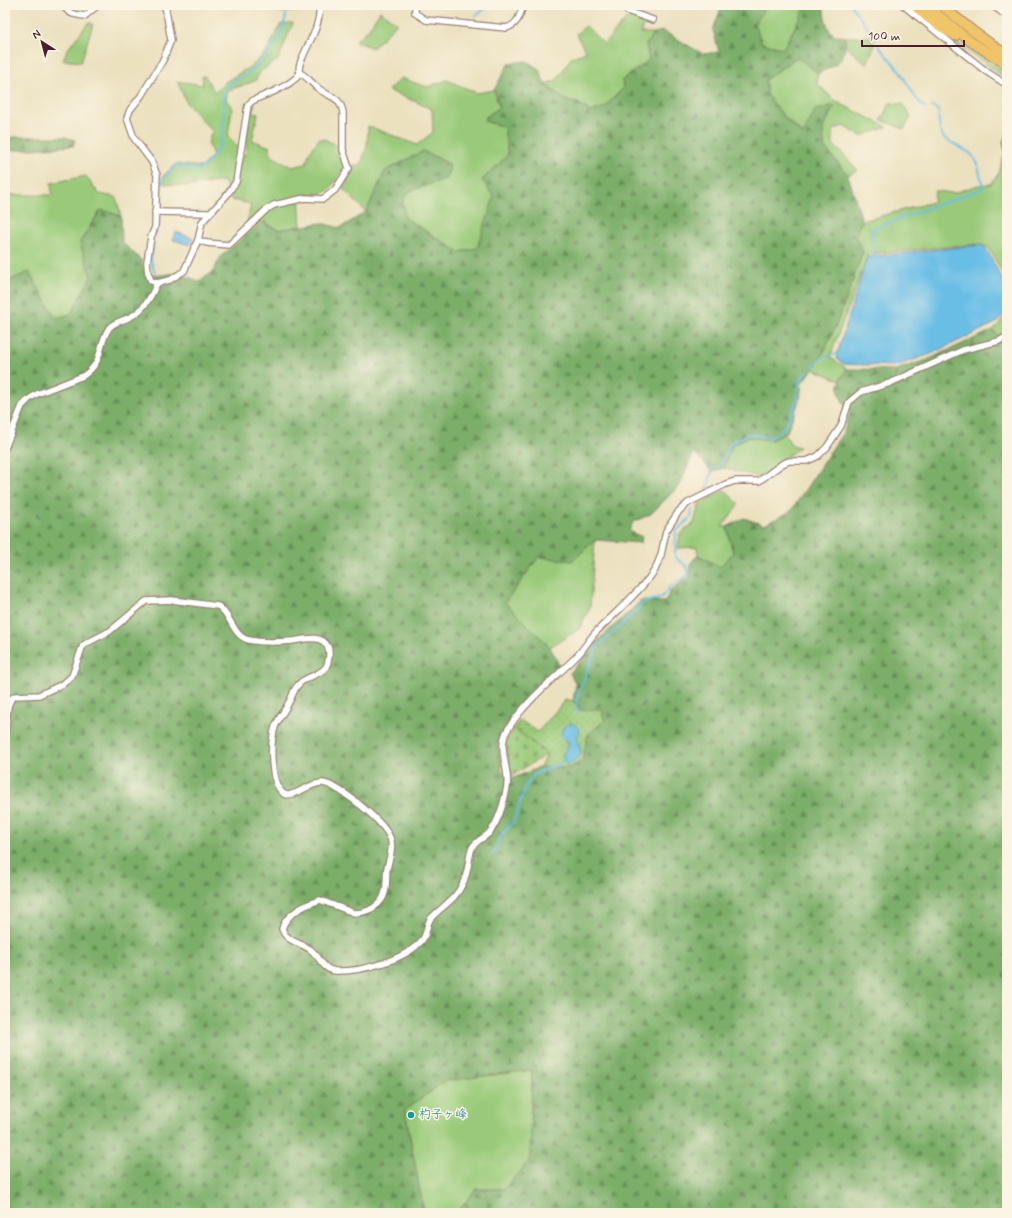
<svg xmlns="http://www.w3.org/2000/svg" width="1012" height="1218" font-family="Mynerve,'Klee One',sans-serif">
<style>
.grass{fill:#9aca79;stroke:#727452}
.forest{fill:url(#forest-firs);stroke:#62664a}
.cemetery{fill:url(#cemetery-stones);stroke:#727452}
.garden{fill:url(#garden-dots);stroke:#727452}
.water{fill:#69bee6;stroke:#5a6e88}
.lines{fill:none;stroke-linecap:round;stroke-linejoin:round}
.stream{stroke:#69bee6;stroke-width:2}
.minor-casing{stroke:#9a8075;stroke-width:8}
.tertiary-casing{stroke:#9a8075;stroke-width:9}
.primary-casing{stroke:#9a8075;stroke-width:11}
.minor{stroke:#fff;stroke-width:5.5}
.tertiary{stroke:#fff;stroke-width:7}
.primary{stroke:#f0c469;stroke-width:9}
.culture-dot{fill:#0f9aa8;stroke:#fcf5e5;stroke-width:1.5}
.labels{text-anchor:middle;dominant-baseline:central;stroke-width:3;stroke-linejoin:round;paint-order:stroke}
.culture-label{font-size:12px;fill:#0d838f;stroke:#fcf5e5;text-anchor:start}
</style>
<defs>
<pattern id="forest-firs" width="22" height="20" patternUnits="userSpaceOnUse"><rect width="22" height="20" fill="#7bae69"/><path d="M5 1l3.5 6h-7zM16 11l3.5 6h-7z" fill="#678d57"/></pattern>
<pattern id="cemetery-stones" width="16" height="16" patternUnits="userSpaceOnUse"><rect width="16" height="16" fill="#9aca79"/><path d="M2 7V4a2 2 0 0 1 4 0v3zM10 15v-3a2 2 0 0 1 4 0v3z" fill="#86ad69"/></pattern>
<pattern id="garden-dots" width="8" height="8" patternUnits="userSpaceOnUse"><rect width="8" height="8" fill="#9aca79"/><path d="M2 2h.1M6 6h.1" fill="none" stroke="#86ad69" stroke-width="1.8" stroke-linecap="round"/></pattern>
</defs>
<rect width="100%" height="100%" fill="#fcf5e5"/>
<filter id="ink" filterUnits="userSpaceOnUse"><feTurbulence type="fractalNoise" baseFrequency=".025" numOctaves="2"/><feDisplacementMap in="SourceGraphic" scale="8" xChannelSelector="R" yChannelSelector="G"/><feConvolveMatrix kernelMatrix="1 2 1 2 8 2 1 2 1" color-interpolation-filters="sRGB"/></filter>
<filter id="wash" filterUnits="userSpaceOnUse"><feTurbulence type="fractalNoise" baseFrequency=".012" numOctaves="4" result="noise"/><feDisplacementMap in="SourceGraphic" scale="16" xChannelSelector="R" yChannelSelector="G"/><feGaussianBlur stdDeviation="0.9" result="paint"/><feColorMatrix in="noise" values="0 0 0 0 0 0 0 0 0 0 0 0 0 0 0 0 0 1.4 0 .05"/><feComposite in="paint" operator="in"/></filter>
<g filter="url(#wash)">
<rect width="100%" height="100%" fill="#ebe1bf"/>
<!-- grass -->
<g class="grass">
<path d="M768 5H820L805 8 783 49 762 43 754 24Z"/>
<path d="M380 11 397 23 373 48 355 41 368 30Z"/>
<path d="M629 16 644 21 641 33H653L646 45 649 60 623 80V88L605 107 591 112 578 103 567 101 544 84 556 81 572 57 586 52 576 34 586 26 604 44Z"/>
<path d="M89 22 93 24 81 62 63 60 67 50Z"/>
<path d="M293 23 278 60 261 71 255 81 229 90 226 99 232 108 228 136 246 156 249 109 255 103 252 113 258 114 252 140 270 147V155L292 167 306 164 309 153 319 139H324L338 146 344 166C328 194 331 194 299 196L301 226 278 230 264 222 244 238 251 204 232 200 224 181 186 186 164 184 162 177 176 164 201 167 213 155 208 143 212 131 187 104 177 81 203 85 202 76H205L215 93 225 82 253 65 267 51 281 24Z"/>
<path d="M938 31 1007 73V79Z"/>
<path d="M844 37H870L875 45 867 64 847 48Z"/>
<path d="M797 57 818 73 817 83 835 101 887 127 861 136 843 126 833 130V144L858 170 848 175 824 147 823 128 804 135 784 117 768 96 765 80Z"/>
<path d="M401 78 427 87 447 80 477 93 494 90 499 107 485 118 504 127 508 155 482 180 494 197 477 248 459 252 405 218 403 200 410 191 447 178 450 164 385 171 366 212 343 189 354 166 361 165 367 146 368 126 417 145 433 132 432 109 388 90Z"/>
<path d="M890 103 903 104 911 117 904 129 881 120Z"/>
<path d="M1003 156V187L1007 199V282L989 248 981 244 868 254 830 357 847 369 839 380 813 369 825 350 863 252 855 237 862 221 933 202 935 191 954 193 978 185 991 184 999 173Z"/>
<path d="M86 176 99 194 116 197 121 216 100 210 80 242 91 277 71 314 56 319 29 272 10 281 5 267V195H52L51 183Z"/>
<path d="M1007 311V331L998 337 993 330 1000 323Z"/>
<path d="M1007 371V401L1003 397 1001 377Z"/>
<path d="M784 434 792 445 800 447 759 477 723 468 733 444 748 437 771 440Z"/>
<path d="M725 490 739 504 722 527H727L733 553 720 567 698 555 697 547 678 548 680 534 694 523 699 504Z"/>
<path d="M595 540 590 607 579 629 550 647 505 602 539 556 572 561Z"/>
<path d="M532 1070 530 1160 504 1189H476L457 1213H424L405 1110 445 1081Z"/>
</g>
<!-- forest -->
<g class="forest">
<path d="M722 5H768L754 24 762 43 783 49 805 8 823 5C826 21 825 35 844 37 849 59 836 66 818 73L797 57 765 80 768 96 784 117 803 135 815 110 835 105 823 128 824 147 848 175 862 221 855 237 863 252C849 289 830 356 802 382L800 398 787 432 771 440 748 437 733 444 723 468 712 472 694 452 680 485 651 514 633 522 629 531 642 537 641 543 595 540 572 561 539 557 505 602 550 647 560 667 507 725 498 742 502 771 511 779 540 767 568 768 582 761 588 734 602 709 579 710 573 701 576 684 570 673 597 641 641 601 665 602 671 589 690 577V564L698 555 720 567 733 553 727 527 744 518 764 525 791 511 844 431 850 413C838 395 833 388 847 369L896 370 927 360 993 330 1007 346V371L1001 377 1003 397 1007 401V1213H457L476 1189H504L530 1160 532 1070 445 1081 405 1110 424 1213H5V267L10 280 29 272 56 318 71 314 91 277 80 242 101 210 121 216 122 242 141 260 146 277 177 273 199 281 212 273 222 255 264 222 278 230 321 223 340 228 366 212 385 171 423 151 450 164 447 178 410 191 403 200 405 218 459 252 477 248 494 197 482 180 508 155 504 127 484 121 485 118 499 107 494 90 509 63 527 61 540 70 544 84 567 101 578 103 591 112 605 107 623 88 622 80 649 60 646 45 653 33 663 31 703 54 719 52 713 30Z"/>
<path d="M12 137H65L75 140 73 146 5 151V140Z"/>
</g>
<!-- cemetery -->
<path class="cemetery" d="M514 728 547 754 511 776 505 742Z"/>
<!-- garden -->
<path class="garden" d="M566 699 573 701 579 710 602 709 604 721 588 734 582 761 568 768 540 767 547 754 514 728 520 720 538 732Z"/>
<!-- water -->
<g class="water">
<path d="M176 232 193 238 190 245 173 240Z"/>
<path d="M980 245 986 248 1006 287 1007 304 1005 311 998 322 931 354 895 366 843 364 836 358 867 257Z"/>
<path d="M568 724H574L580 730 576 739 580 747 581 755 569 765 564 762 563 754 569 745V742L564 739 561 735 563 728Z"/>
</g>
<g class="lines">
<!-- stream -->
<g class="stream">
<path d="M851 5 876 40"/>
<path d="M476 16 489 5"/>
<path d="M879 46C886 57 898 66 904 78 911 89 915 100 925 108"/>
<path d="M161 187 162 180 176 166 199 170C224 149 223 139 224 108 225 104 222 97 224 93 228 81 245 77 254 69 270 54 283 36 286 15"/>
<path d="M159 207 160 194"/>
<path d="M156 234 158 218"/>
<path d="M153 244 151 261 155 274"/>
<path d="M875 259 872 229 978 190 983 186 977 162 970 153 944 138 940 131 938 110 932 107"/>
<path d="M813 367C819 357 827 355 839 354"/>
<path d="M707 489 712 470 721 465 731 443 748 434 770 438 784 428 798 399 799 381 807 372"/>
<path d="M577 714 576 700 596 648 627 620 643 603 661 598 671 585 689 575 686 566 675 557 676 531 691 517 692 509"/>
<path d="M493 855 501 835 513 823 526 785 535 774 564 762"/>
</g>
</g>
</g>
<g filter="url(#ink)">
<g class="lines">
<defs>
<g id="minor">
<path d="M63 5C68 14 75 15 85 16L98 5"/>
<path d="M165 5 171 40 163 60 141 96 130 110 127 118 134 138 152 162 157 175 155 227 151 237 147 262 148 273 151 281 157 283 170 280 184 271 198 240 202 222 226 196 236 182 248 105 252 101C267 94 284 89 296 78 301 73 298 69 300 64 306 45 322 26 319 5"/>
<path d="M415 5V13L426 20 506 28C518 25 520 15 523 5"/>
<path d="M624 5 627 11 653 20"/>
<path d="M903 5 987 72 1007 85"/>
<path d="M992 5 1007 16"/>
<path d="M1007 129 1004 141 1007 155"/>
<path d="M1007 175V192"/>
<path d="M155 212 209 213"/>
<path d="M198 240 207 243 229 245 267 209 274 205 305 198 323 199 335 190 349 168 343 150V112C339 95 330 98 319 89 312 84 308 77 300 73"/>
<path d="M5 448 22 406 29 399 37 394 83 376C105 361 97 346 109 328 114 322 122 321 128 318 143 312 151 298 157 283"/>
<path d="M5 735 8 706 11 699 15 696 39 695 63 684 72 676 83 645 110 631 146 601 172 600 218 606C231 614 233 637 249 640 262 643 279 642 292 641 303 640 321 633 328 647 330 652 329 662 326 667 318 677 305 676 298 685 293 690 292 698 288 704 284 712 278 719 275 727 270 743 269 787 286 795 299 795 310 782 323 783 340 786 387 823 391 841 393 850 389 860 387 868 386 876 387 885 385 892 382 906 367 913 354 913L320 900C307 904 285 914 282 929 287 943 301 942 311 950 320 957 323 970 335 971 360 972 407 960 423 939 428 932 426 922 432 917 444 905 456 899 463 883 469 871 468 858 472 848 476 841 482 839 488 834 498 824 503 805 506 792 512 769 495 750 508 729 526 700 554 679 578 655 584 648 589 640 595 633 613 615 633 598 649 578L655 570 661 555 666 531 679 511 688 503 726 484 735 481H759L782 464 789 461H807L818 456 827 447 841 426 849 402 861 392 890 383 963 350 999 341 1007 336"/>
</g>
<path id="tertiary" d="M278 5 296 7 309 5"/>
<g id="primary">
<path d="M914 5 928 18 955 36"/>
<path d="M926 5 970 41 1007 65"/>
<path d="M941 5 974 32 1007 55"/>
</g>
</defs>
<!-- minor casing -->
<use href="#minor" class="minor-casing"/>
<!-- tertiary casing -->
<use href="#tertiary" class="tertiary-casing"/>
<!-- primary casing -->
<use href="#primary" class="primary-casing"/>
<!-- minor -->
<use href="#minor" class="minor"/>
<!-- tertiary -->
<use href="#tertiary" class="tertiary"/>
<!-- primary -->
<use href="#primary" class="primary"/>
</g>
</g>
<!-- markers -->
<circle class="culture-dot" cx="411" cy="1115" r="4"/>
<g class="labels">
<!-- culture labels -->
<g class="culture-label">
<text x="419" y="1115">杓子ヶ峰</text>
</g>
</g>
<!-- margin -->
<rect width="1012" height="1218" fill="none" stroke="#fcf5e5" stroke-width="20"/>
<!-- north arrow -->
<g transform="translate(42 42) rotate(324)" stroke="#fcf5e5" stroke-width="3" paint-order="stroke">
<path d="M0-3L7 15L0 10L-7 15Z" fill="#4a1f2b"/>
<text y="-6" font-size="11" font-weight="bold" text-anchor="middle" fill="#4a1f2b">N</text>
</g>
<!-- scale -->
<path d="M862 40v6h102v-6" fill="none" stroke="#4a1f2b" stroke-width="2"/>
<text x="868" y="40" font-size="12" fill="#4a1f2b" stroke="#fcf5e5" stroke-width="3" paint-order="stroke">100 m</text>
</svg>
